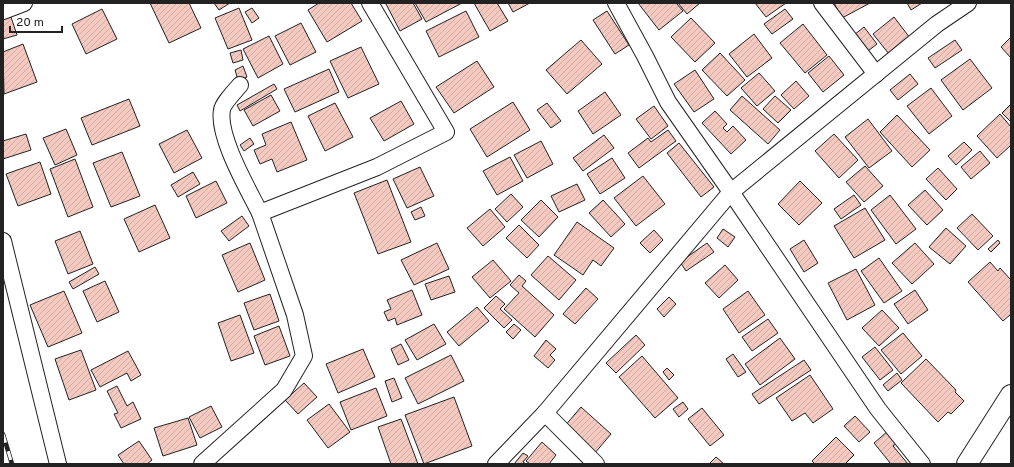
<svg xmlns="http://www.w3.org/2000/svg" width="1014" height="467" font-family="Overpass,sans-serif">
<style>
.building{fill:url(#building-hatch);stroke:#222}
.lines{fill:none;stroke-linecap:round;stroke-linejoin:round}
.minor-casing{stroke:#222;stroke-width:18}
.tertiary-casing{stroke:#222;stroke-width:22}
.minor{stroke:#fff;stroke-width:16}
.tertiary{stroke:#fff;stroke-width:20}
.rail-casing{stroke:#222;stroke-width:4.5}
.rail{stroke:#fff;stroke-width:3;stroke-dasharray:9;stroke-linecap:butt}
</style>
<defs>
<pattern id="building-hatch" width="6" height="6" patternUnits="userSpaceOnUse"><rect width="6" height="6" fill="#f3c9c0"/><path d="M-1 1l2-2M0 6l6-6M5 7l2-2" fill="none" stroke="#d0aca5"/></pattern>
</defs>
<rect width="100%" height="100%" fill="#fff"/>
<!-- building -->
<g class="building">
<path d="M150 3H189L201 28 169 43Z"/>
<path d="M214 3H230L219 10Z"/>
<path d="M319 3H351L362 21 327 42 308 10Z"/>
<path d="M388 3H413L422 19 400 31 386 4Z"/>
<path d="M415 3H462L426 22Z"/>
<path d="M474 3H497L508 21 490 31Z"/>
<path d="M508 3H530L513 12Z"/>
<path d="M638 3H676L683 11 659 30Z"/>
<path d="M678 3H700L687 14Z"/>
<path d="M755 3H786L766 17Z"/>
<path d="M834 3H870L842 18Z"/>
<path d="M907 3H922L911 10Z"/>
<path d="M239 8 252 40 228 49 215 18Z"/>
<path d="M252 8 259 18 252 23 245 12Z"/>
<path d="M102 9 117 39 86 54 72 24Z"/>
<path d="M785 9 793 19 772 34 764 24Z"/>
<path d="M466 11 479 37 439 57 426 31Z"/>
<path d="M607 11 629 45 615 54 593 20Z"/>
<path d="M11 17 17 35 3 39V19Z"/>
<path d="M894 17 910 38 889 54 873 34Z"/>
<path d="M691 18 715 43 695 62 671 37Z"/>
<path d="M301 23 316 52 290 65 275 36Z"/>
<path d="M803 24 827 55 805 73 780 43Z"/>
<path d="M864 27 877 44 868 51 854 35Z"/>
<path d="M754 34 772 58 747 77 729 54Z"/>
<path d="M269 36 283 64 258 78 243 49Z"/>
<path d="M1011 37V58L1001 47Z"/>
<path d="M581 40 602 64 567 94 546 70Z"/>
<path d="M955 40 962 50 935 68 928 58Z"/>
<path d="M23 44 37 82 4 94 3 52Z"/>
<path d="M361 47 379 84 348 98 330 61Z"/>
<path d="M241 50 243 60 233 63 230 53Z"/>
<path d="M720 53 745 80 727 96 702 70Z"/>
<path d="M829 56 844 75 823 92 808 73Z"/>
<path d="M970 59 992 88 963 110 941 80Z"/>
<path d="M477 61 494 87 454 113 436 87Z"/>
<path d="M243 66 247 77 238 80 235 70Z"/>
<path d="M329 69 339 92 295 112 284 89Z"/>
<path d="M695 70 714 99 694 112 674 84Z"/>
<path d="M759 73 775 91 757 106 741 88Z"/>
<path d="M910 74 918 84 898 100 890 90Z"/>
<path d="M796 81 809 96 794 109 781 95Z"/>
<path d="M274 84 277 89 240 111 237 105Z"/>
<path d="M931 88 952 116 929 134 907 106Z"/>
<path d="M605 92 621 115 593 134 578 111Z"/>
<path d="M271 95 280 111 253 126 244 110Z"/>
<path d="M742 96 780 130 768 144 730 110Z"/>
<path d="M775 96 791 110 778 123 763 109Z"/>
<path d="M129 99 140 126 92 145 81 118Z"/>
<path d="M401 101 414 124 384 141 370 118Z"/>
<path d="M513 102 530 130 487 157 470 129Z"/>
<path d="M335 103 353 137 325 151 308 116Z"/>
<path d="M547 103 561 121 551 128 537 110Z"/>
<path d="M1011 104V122L1002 113Z"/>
<path d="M654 106 668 126 651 139 636 119Z"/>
<path d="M715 111 727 124 723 128 727 132 733 126 746 140 731 154 702 123Z"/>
<path d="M1000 114 1011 127V145L997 158 977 136Z"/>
<path d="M897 115 930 150 912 167 880 132Z"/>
<path d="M868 119 892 151 869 168 845 137Z"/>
<path d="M291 122 307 160 277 172 272 159 260 164 254 150 266 145 262 134Z"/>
<path d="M66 129 77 155 55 165 43 138Z"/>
<path d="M187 130 202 158 174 173 159 144Z"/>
<path d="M668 130 676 141 639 168 628 153 648 138 651 142Z"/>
<path d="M26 134 31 150 3 159V141Z"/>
<path d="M834 134 858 160 839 178 815 151Z"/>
<path d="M604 135 614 148 583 171 573 158Z"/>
<path d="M250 138 254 144 244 151 240 145Z"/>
<path d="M541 141 553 164 527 178 514 155Z"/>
<path d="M964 142 972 150 956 165 948 156Z"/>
<path d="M679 143 714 187 701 197 667 153Z"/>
<path d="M980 151 990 163 971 179 961 167Z"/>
<path d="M122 152 140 196 111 207 93 163Z"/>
<path d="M510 157 523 181 497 195 483 171Z"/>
<path d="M612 158 625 178 600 194 587 174Z"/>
<path d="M75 159 93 207 68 217 50 169Z"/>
<path d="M40 162 51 194 18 206 6 174Z"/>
<path d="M865 166 883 186 864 202 846 182Z"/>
<path d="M420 167 434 196 407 208 393 179Z"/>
<path d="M938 168 957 189 946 200 926 179Z"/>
<path d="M193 172 200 184 178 197 171 185Z"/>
<path d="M643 176 665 204 636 226 614 198Z"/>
<path d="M387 180 411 242 378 254 354 193Z"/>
<path d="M216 181 227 203 196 218 186 196Z"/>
<path d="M800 181 822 203 799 225 778 204Z"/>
<path d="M577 184 585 200 559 212 551 196Z"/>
<path d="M925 190 943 210 927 225 908 205Z"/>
<path d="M511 194 523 207 507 222 495 209Z"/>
<path d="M854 195 861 205 841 219 834 209Z"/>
<path d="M890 195 916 229 896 244 871 210Z"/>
<path d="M541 200 558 217 539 237 521 220Z"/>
<path d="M603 200 625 224 611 237 589 213Z"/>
<path d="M155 205 170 238 139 252 124 219Z"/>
<path d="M421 207 425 216 415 220 411 212Z"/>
<path d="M865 208 885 240 854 258 834 226Z"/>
<path d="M490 209 505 227 483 246 467 228Z"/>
<path d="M972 214 993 236 978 250 957 228Z"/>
<path d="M242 216 249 226 229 241 221 231Z"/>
<path d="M577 222 614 248 601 266 593 260 583 275 554 255Z"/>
<path d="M519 225 539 245 527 258 506 238Z"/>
<path d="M946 228 966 246 950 264 929 247Z"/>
<path d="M723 229 735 237 728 247 717 238Z"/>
<path d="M654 230 663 240 650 253 640 243Z"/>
<path d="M80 231 93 264 68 274 55 241Z"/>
<path d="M804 240 818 263 804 272 790 249Z"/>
<path d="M998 240 1000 243 991 252 988 249Z"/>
<path d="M250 243 265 280 238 292 222 255Z"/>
<path d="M437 243 449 269 414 285 401 260Z"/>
<path d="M707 243 714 252 686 271 680 262Z"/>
<path d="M915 243 934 264 912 284 892 263Z"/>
<path d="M548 256 576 280 559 300 531 275Z"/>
<path d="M879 258 902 291 884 303 861 271Z"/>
<path d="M493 260 511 281 490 298 472 277Z"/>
<path d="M990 262 998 271 1000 268 1011 280V314L1003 321 968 282Z"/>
<path d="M725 265 738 280 719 298 705 283Z"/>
<path d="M95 267 99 274 73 289 69 282Z"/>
<path d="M856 269 875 305 847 320 828 283Z"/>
<path d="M519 275 526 281 522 286 554 315 535 337 504 309 519 293 510 285Z"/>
<path d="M449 276 455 292 431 300 425 284Z"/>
<path d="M105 281 119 312 97 322 83 291Z"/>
<path d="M586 288 598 299 575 324 563 314Z"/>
<path d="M412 290 422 315 397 325 395 318 388 321 384 312 391 309 387 300Z"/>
<path d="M915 290 928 310 908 324 894 304Z"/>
<path d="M64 291 82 333 48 347 30 305Z"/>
<path d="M748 291 765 315 739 333 723 309Z"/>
<path d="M270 294 279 321 254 330 244 303Z"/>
<path d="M496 296 505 304 500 309 512 320 504 328 484 308Z"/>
<path d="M669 297 676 304 664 317 657 309Z"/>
<path d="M477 307 489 321 459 346 447 332Z"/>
<path d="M882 310 899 328 879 346 862 328Z"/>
<path d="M240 315 254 353 231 361 218 323Z"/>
<path d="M768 319 778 333 752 351 742 337Z"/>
<path d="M434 324 446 344 417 360 405 340Z"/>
<path d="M514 324 521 330 513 339 506 332Z"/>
<path d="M279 326 290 356 265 365 254 336Z"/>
<path d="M903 333 922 356 901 374 881 350Z"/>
<path d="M636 335 645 345 616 373 606 363Z"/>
<path d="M780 338 795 359 760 385 745 364Z"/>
<path d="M546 340 556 349 550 355 555 360 548 368 534 356Z"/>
<path d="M401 344 409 360 398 365 391 349Z"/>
<path d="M875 347 893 370 880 380 862 357Z"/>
<path d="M363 349 375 377 338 393 326 364Z"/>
<path d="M81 350 96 390 69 400 55 359Z"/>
<path d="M128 351 141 375 131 381 127 373 100 387 91 370Z"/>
<path d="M733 354 746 372 738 377 726 359Z"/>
<path d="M451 355 464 381 418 404 405 378Z"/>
<path d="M642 356 678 398 655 418 619 377Z"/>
<path d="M926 359 956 390 955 392 964 401 951 414 948 412 938 422 901 383Z"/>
<path d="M804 360 811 370 759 404 752 394Z"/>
<path d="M667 368 674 375 669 380 663 372Z"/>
<path d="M897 373 902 380 888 391 883 385Z"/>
<path d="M810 375 833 409 813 423 805 413 792 421 776 398Z"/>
<path d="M394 378 402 398 392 402 385 381Z"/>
<path d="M304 383 317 397 298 414 285 400Z"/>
<path d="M117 386 127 406 133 402 141 419 121 428 114 414 118 413 107 391Z"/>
<path d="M376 388 387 416 351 430 340 402Z"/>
<path d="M454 397 472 446 424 464 405 415Z"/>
<path d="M683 402 688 409 679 417 673 409Z"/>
<path d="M329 404 350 432 328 448 307 420Z"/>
<path d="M211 406 222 427 200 438 189 417Z"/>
<path d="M581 407 611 434 594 454 564 427Z"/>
<path d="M702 408 724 435 710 446 688 419Z"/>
<path d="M855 416 870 432 859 442 844 426Z"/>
<path d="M188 418 197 445 163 456 154 428Z"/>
<path d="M401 419 418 464H391L378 427Z"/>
<path d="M888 431 898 442 893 446 908 464H891L874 443Z"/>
<path d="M836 437 854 455 845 464H815L812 461Z"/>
<path d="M139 441 152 460 147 464H124L118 455Z"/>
<path d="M542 442 556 455 549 464H530L526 461Z"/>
<path d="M523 453 528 456 523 462 526 464H514Z"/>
<path d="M716 457 724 464H709Z"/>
</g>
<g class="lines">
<defs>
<g id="minor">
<path d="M616 3 645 56 668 102 731 192 878 409 922 464"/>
<path d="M822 3 876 74"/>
<path d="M3 11 24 3"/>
<path d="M240 85C236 90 223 103 222 110 217 136 248 189 260 213"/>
<path d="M3 241 58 464"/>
<path d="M545 413 596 464"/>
<path d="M202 464 284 390 304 356 295 315 260 213 377 167 446 132 370 3"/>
<path d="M496 464 545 413 731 192 937 24 968 3"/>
</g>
<path id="tertiary" d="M967 464 1011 395"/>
</defs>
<!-- minor casing -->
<use href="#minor" class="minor-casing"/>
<!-- tertiary casing -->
<use href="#tertiary" class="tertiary-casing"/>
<!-- minor -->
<use href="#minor" class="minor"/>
<!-- tertiary -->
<use href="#tertiary" class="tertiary"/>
<defs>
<path id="rail" d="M3 434 12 464"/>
</defs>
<!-- rail casing -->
<use href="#rail" class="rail-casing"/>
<!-- rail -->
<use href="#rail" class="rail"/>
</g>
<!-- border -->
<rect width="1014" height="467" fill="none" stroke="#222222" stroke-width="8"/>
<!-- scale -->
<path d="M10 26v6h52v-6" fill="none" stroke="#222222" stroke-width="2"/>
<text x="16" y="26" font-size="12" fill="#222222" stroke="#ffffff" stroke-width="3" paint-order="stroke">20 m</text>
</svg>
